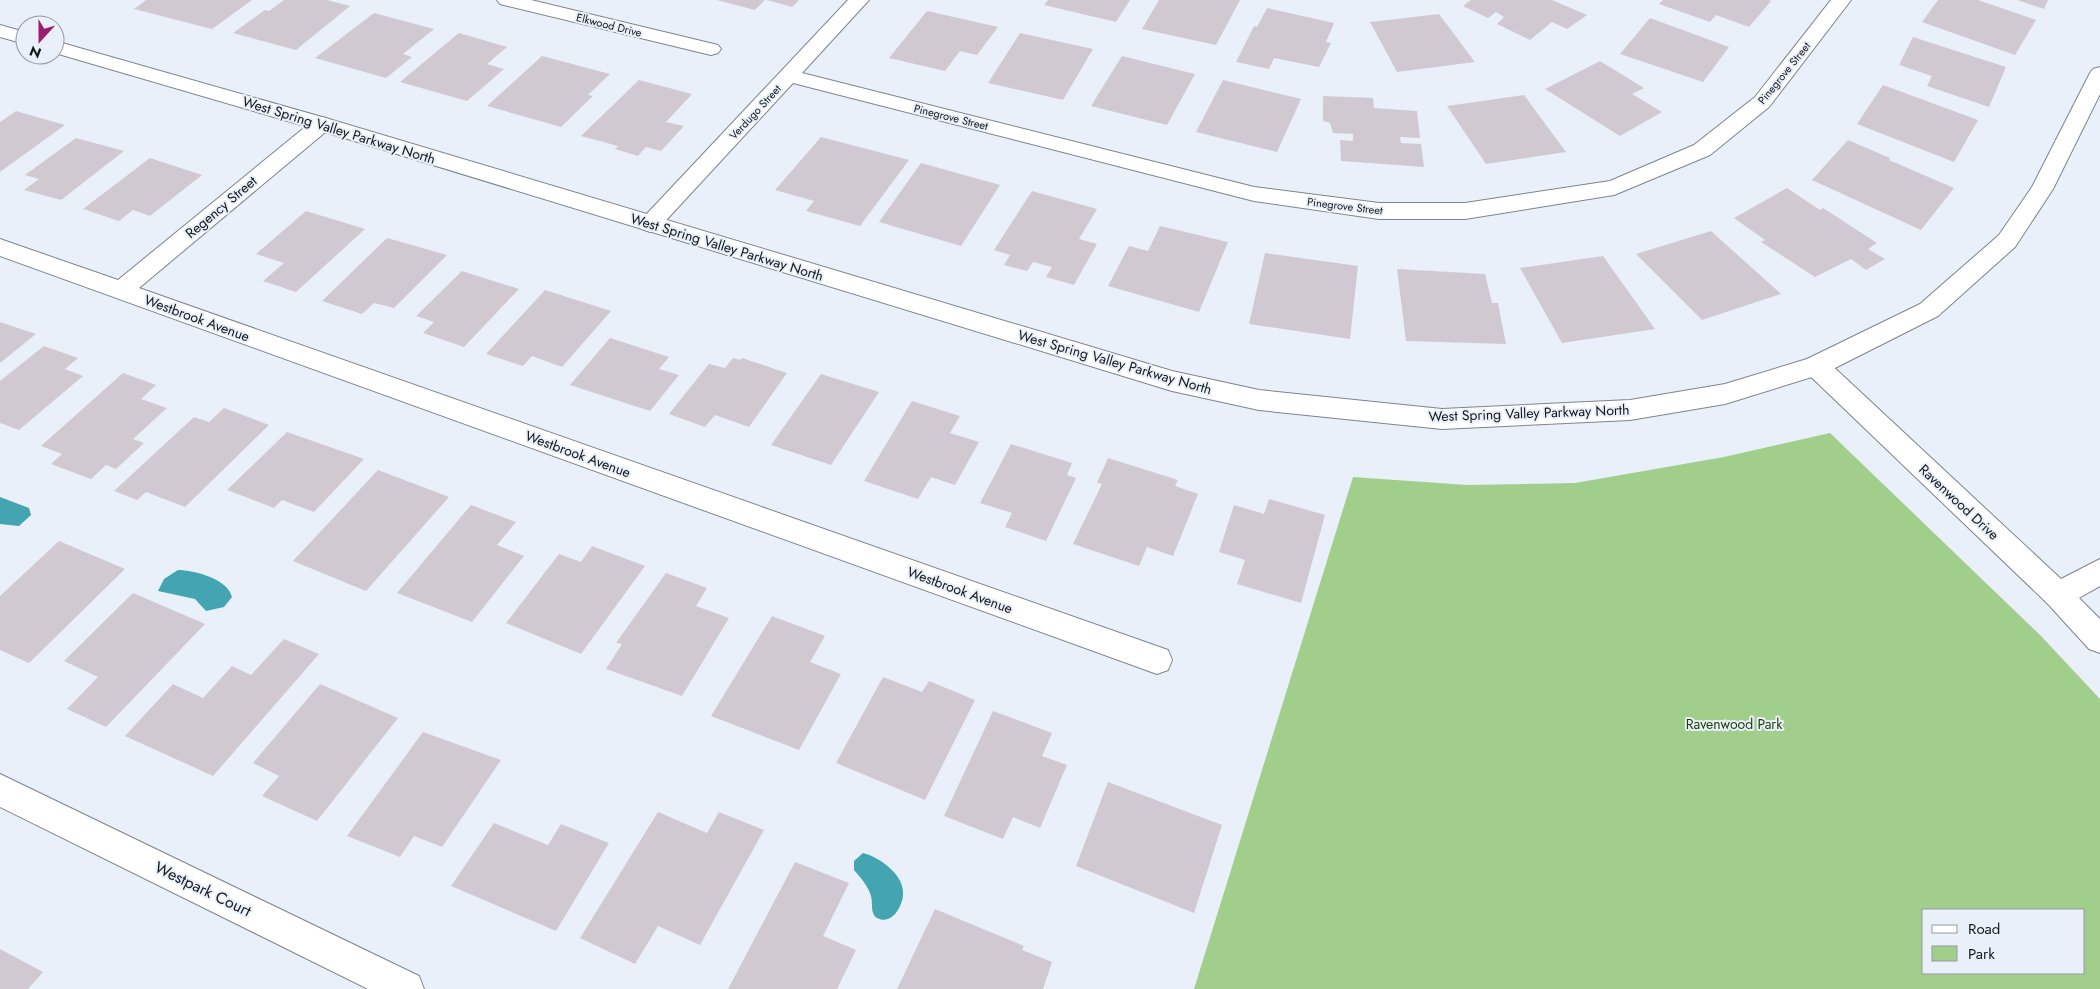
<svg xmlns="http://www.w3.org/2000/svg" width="2100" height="989" font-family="Jost,sans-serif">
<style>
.green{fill:#a1cf8b;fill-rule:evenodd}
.water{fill:#42a5b1}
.building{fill:#d1c9d2}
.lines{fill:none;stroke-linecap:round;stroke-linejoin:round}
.street-casing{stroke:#7e848d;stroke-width:2}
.secondary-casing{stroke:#7e848d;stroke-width:2}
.street{fill:#fff;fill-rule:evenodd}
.secondary{fill:#fff;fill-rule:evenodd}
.labels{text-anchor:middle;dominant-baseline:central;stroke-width:4;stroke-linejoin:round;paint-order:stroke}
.far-street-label{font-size:11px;fill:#14171a;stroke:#e9f0f9}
.street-label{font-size:14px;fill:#14171a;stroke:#e9f0f9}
.park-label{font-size:14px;fill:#1c3b06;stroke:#e9f0f9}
.near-street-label{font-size:16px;fill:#14171a;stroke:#e9f0f9}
</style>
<rect width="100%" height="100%" fill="#e9f0f9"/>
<!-- green -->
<path class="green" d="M1830 433 2041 636 2100 699V989H1194L1353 477 1467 485 1575 483 1724 457ZM1924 910H2084V973H1924Z"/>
<!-- water -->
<g class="water">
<path d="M0 497 29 508 31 515 19 526 0 524Z"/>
<path d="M178 570C194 570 228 579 232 597L224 607 206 611 195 599 158 591 164 579Z"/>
<path d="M863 853C879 857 903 874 903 892 904 905 892 926 877 918 870 914 873 903 871 896 868 886 861 878 854 870V861Z"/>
</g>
<!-- building -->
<g class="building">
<path d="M146 0H252L212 29 134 9Z"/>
<path d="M284 0H327L350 6 296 50 233 33 265 10 269 11Z"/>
<path d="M717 0H765L755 10Z"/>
<path d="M767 0H799L792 7Z"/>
<path d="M1048 0H1130L1116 22 1044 5Z"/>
<path d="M1159 0H1240L1216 45 1142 29Z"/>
<path d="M1471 0H1552L1587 15 1567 29 1552 22 1530 40 1497 24 1504 17 1496 12 1488 18 1463 6Z"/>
<path d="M1663 0H1769L1771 1 1749 27 1716 15 1710 22 1659 4Z"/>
<path d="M1938 0H1978L2036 20 2015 55 1922 22Z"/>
<path d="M2017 0H2048L2044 9Z"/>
<path d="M1267 8 1334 23 1326 42 1331 43 1319 67 1274 58 1269 69 1236 62 1254 26 1257 27Z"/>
<path d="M927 11 998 27 977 55 960 51 945 71 889 58Z"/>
<path d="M374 13 434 29 403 54 412 57 386 78 315 58Z"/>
<path d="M1439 14 1475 62 1397 72 1370 22Z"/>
<path d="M1650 18 1729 47 1703 82 1620 54Z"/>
<path d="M459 33 507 47 487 64 504 69 467 101 400 82Z"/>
<path d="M1020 33 1093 49 1063 100 988 83Z"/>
<path d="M1913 37 2006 67 1989 107 1927 86 1932 76 1899 65Z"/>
<path d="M542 56 610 74 588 95 593 96 561 127 487 106Z"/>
<path d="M1122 56 1195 74 1167 125 1091 106Z"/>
<path d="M1600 61 1644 88 1632 94 1662 112 1620 136 1545 89Z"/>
<path d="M639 80 692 94 666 122 684 126 661 151 646 147 638 156 615 149 618 146 581 136Z"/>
<path d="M1223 80 1301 99 1277 152 1196 132Z"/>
<path d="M1883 85 1978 120 1954 162 1857 124Z"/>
<path d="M1524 95 1566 152 1486 164 1447 106Z"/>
<path d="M1323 96 1373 98 1374 108 1417 111 1420 138 1400 137 1401 143 1421 144 1424 167 1341 161 1340 140 1353 141V134L1333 133 1330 123 1323 121Z"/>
<path d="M16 111 65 125 0 172V122Z"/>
<path d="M821 137 909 160 860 226 806 211 814 201 775 190Z"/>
<path d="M76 138 124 151 61 200 24 190 39 179 25 175Z"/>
<path d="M1848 140 1890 158 1889 160 1954 188 1921 230 1812 180Z"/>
<path d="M150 158 202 175 150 216 133 210 119 221 83 209Z"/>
<path d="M921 163 1000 185 961 246 879 222Z"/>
<path d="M1787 188 1820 210 1823 208 1877 243 1868 249 1885 259 1866 270 1851 259 1815 277 1761 242 1765 240 1734 218Z"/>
<path d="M1032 191 1097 209 1079 239 1097 244 1074 285 1046 277 1052 267 1033 262 1027 271 1004 265 1010 255 994 250Z"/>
<path d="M306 211 365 229 296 292 263 281 284 263 256 254Z"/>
<path d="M1160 226 1228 242 1199 312 1108 286 1129 246 1148 251Z"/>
<path d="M1711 231 1781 294 1702 320 1636 254Z"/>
<path d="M387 238 447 255 394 308 374 303 362 314 322 301Z"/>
<path d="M1265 253 1358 266 1350 339 1249 324Z"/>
<path d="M1603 256 1655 329 1562 343 1520 268Z"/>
<path d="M1397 269 1485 274 1492 303H1498L1506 344 1406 341Z"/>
<path d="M462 271 519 289 464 347 423 333 434 322 416 316Z"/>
<path d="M545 290 611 311 562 367 532 356 523 366 486 354Z"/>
<path d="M0 322 36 334 0 363Z"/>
<path d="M610 338 669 357 659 369 679 375 650 411 570 385Z"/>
<path d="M44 346 78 358 65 369 83 376 19 430 0 423V381Z"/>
<path d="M733 358 740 360 742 358 787 373 749 427 715 415 705 427 669 414 709 364 725 368Z"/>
<path d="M123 373 156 385 141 399 167 408 133 439 144 443 116 469 106 465 91 479 51 464 62 454 41 446Z"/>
<path d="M821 374 879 392 831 465 771 445Z"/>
<path d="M912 401 960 416 950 433 979 442 955 485 931 477 918 499 864 481Z"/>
<path d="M224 408 269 425 185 507 146 492 137 500 114 491 194 417 209 422Z"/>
<path d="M287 432 364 459 314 512 282 500 274 508 227 490Z"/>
<path d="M1011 444 1072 463 1067 475 1076 478 1046 541 1005 527 1012 513 980 503Z"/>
<path d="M1108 458 1178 480 1175 486 1198 494 1173 556 1147 547 1139 566 1073 544 1102 484 1097 483Z"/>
<path d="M378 470 449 497 366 591 293 561Z"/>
<path d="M1269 499 1325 515 1301 603 1237 584 1245 560 1219 552 1234 505 1264 514Z"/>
<path d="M471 505 516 522 497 545 524 556 472 622 397 593Z"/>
<path d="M59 541 125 569 29 663 0 650V596Z"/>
<path d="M592 546 645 566 581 654 506 623 559 554 581 562Z"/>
<path d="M666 573 707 588 696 606 729 618 682 696 606 669 622 644 616 643Z"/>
<path d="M133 593 205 624 106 727 67 709 98 677 64 661Z"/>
<path d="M772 616 825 636 810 662 841 674 799 750 711 716Z"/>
<path d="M284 639 319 654 213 776 125 736 173 684 203 698 232 666 251 675Z"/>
<path d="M883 677 922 692 929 681 975 700 925 800 836 763Z"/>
<path d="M320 684 398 718 317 821 262 796 279 776 253 763Z"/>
<path d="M993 711 1052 733 1042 756 1067 765 1040 828 1013 817 1003 839 944 816Z"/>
<path d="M423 732 501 760 442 847 414 836 400 857 347 836Z"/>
<path d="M1108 782 1222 825 1194 913 1076 866Z"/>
<path d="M658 812 707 833 719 812 764 830 700 945 658 926 635 964 580 938Z"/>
<path d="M494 823 548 845 561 824 609 843 556 931 451 886Z"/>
<path d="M795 862 849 883 823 936 856 950 837 989H728Z"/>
<path d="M935 909 1024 946 1022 950 1052 962 1043 989H897Z"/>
<path d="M0 949 43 972 28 989H0Z"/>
</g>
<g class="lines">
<defs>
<g id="street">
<path d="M497 0H531L718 45 721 49 718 53 711 55 500 4Z"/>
<path d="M848 0H869L802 73 1254 187 1379 203H1465L1610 181 1694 145 1755 97 1831 0H1851L1769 107 1710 155 1614 195 1465 219H1379L1254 201 793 83 658 229 650 232 642 229 639 224 642 219Z"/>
<path d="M322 117 329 119 333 124 329 129 139 288 1168 650 1172 660 1168 670 1157 674 0 256V239L118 280 315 119Z"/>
<path d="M1816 357 1825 359 2061 579 2100 559V586L2079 598 2100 619V653L2089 649 2048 604 1807 373 1803 366 1807 359Z"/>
<path d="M0 774 419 976 424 989H368L0 807Z"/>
</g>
<g id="secondary">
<path d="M0 25 25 32V44L0 37Z"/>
<path d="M55 41 329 119 1172 371 1259 390 1442 409 1630 400 1725 384 1807 359 1920 304 1999 235 2032 187 2090 73 2093 69 2100 67V94L2053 189 2015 247 1938 316 1825 373 1725 404 1630 420 1442 429 1259 410 1172 391 315 129 55 53Z"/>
</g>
</defs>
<!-- street casing -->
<use href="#street" class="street-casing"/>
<!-- secondary casing -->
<use href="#secondary" class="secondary-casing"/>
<!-- street -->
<use href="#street" class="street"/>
<!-- secondary -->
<use href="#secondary" class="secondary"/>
</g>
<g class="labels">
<!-- far-street labels -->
<g class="far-street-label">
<text transform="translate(609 25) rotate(14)">Elkwood Drive</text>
<text transform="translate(1784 73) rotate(-51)">Pinegrove Street</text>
<text transform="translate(755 112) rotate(-47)">Verdugo Street</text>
<text transform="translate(951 117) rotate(14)">Pinegrove Street</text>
<text transform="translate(1345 206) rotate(7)">Pinegrove Street</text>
</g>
<!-- street labels -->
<g class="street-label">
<text transform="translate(339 130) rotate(17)">West Spring Valley Parkway North</text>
<text transform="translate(221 207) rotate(-40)">Regency Street</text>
<text transform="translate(727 247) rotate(17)">West Spring Valley Parkway North</text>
<text transform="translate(197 318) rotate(20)">Westbrook Avenue</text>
<text transform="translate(1115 362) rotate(16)">West Spring Valley Parkway North</text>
<text transform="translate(1529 413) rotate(-2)">West Spring Valley Parkway North</text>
<text transform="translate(578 454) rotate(20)">Westbrook Avenue</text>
<text transform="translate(1959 502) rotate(43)">Ravenwood Drive</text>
<text transform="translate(960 590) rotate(20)">Westbrook Avenue</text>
</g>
<!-- park labels -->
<g class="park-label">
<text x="1734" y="724">Ravenwood Park</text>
</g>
<!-- near-street labels -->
<g class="near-street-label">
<text transform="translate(203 889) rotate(26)">Westpark Court</text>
</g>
</g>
<!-- legend -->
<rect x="1922" y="909" width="162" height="65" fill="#e9f0f9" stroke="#9499a0"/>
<rect x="1932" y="925" width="25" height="8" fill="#ffffff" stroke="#9499a0"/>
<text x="1968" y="934" font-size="15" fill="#14171a">Road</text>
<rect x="1932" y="946" width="25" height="15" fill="#a1cf8b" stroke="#9499a0"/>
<text x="1968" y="959" font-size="15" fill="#14171a">Park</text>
<!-- north arrow -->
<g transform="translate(40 40) rotate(201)"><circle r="24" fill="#e9f0f9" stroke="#9499a0"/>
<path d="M0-4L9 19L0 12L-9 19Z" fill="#9c1c6f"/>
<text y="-8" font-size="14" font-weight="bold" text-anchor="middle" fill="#14171a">N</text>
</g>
</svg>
